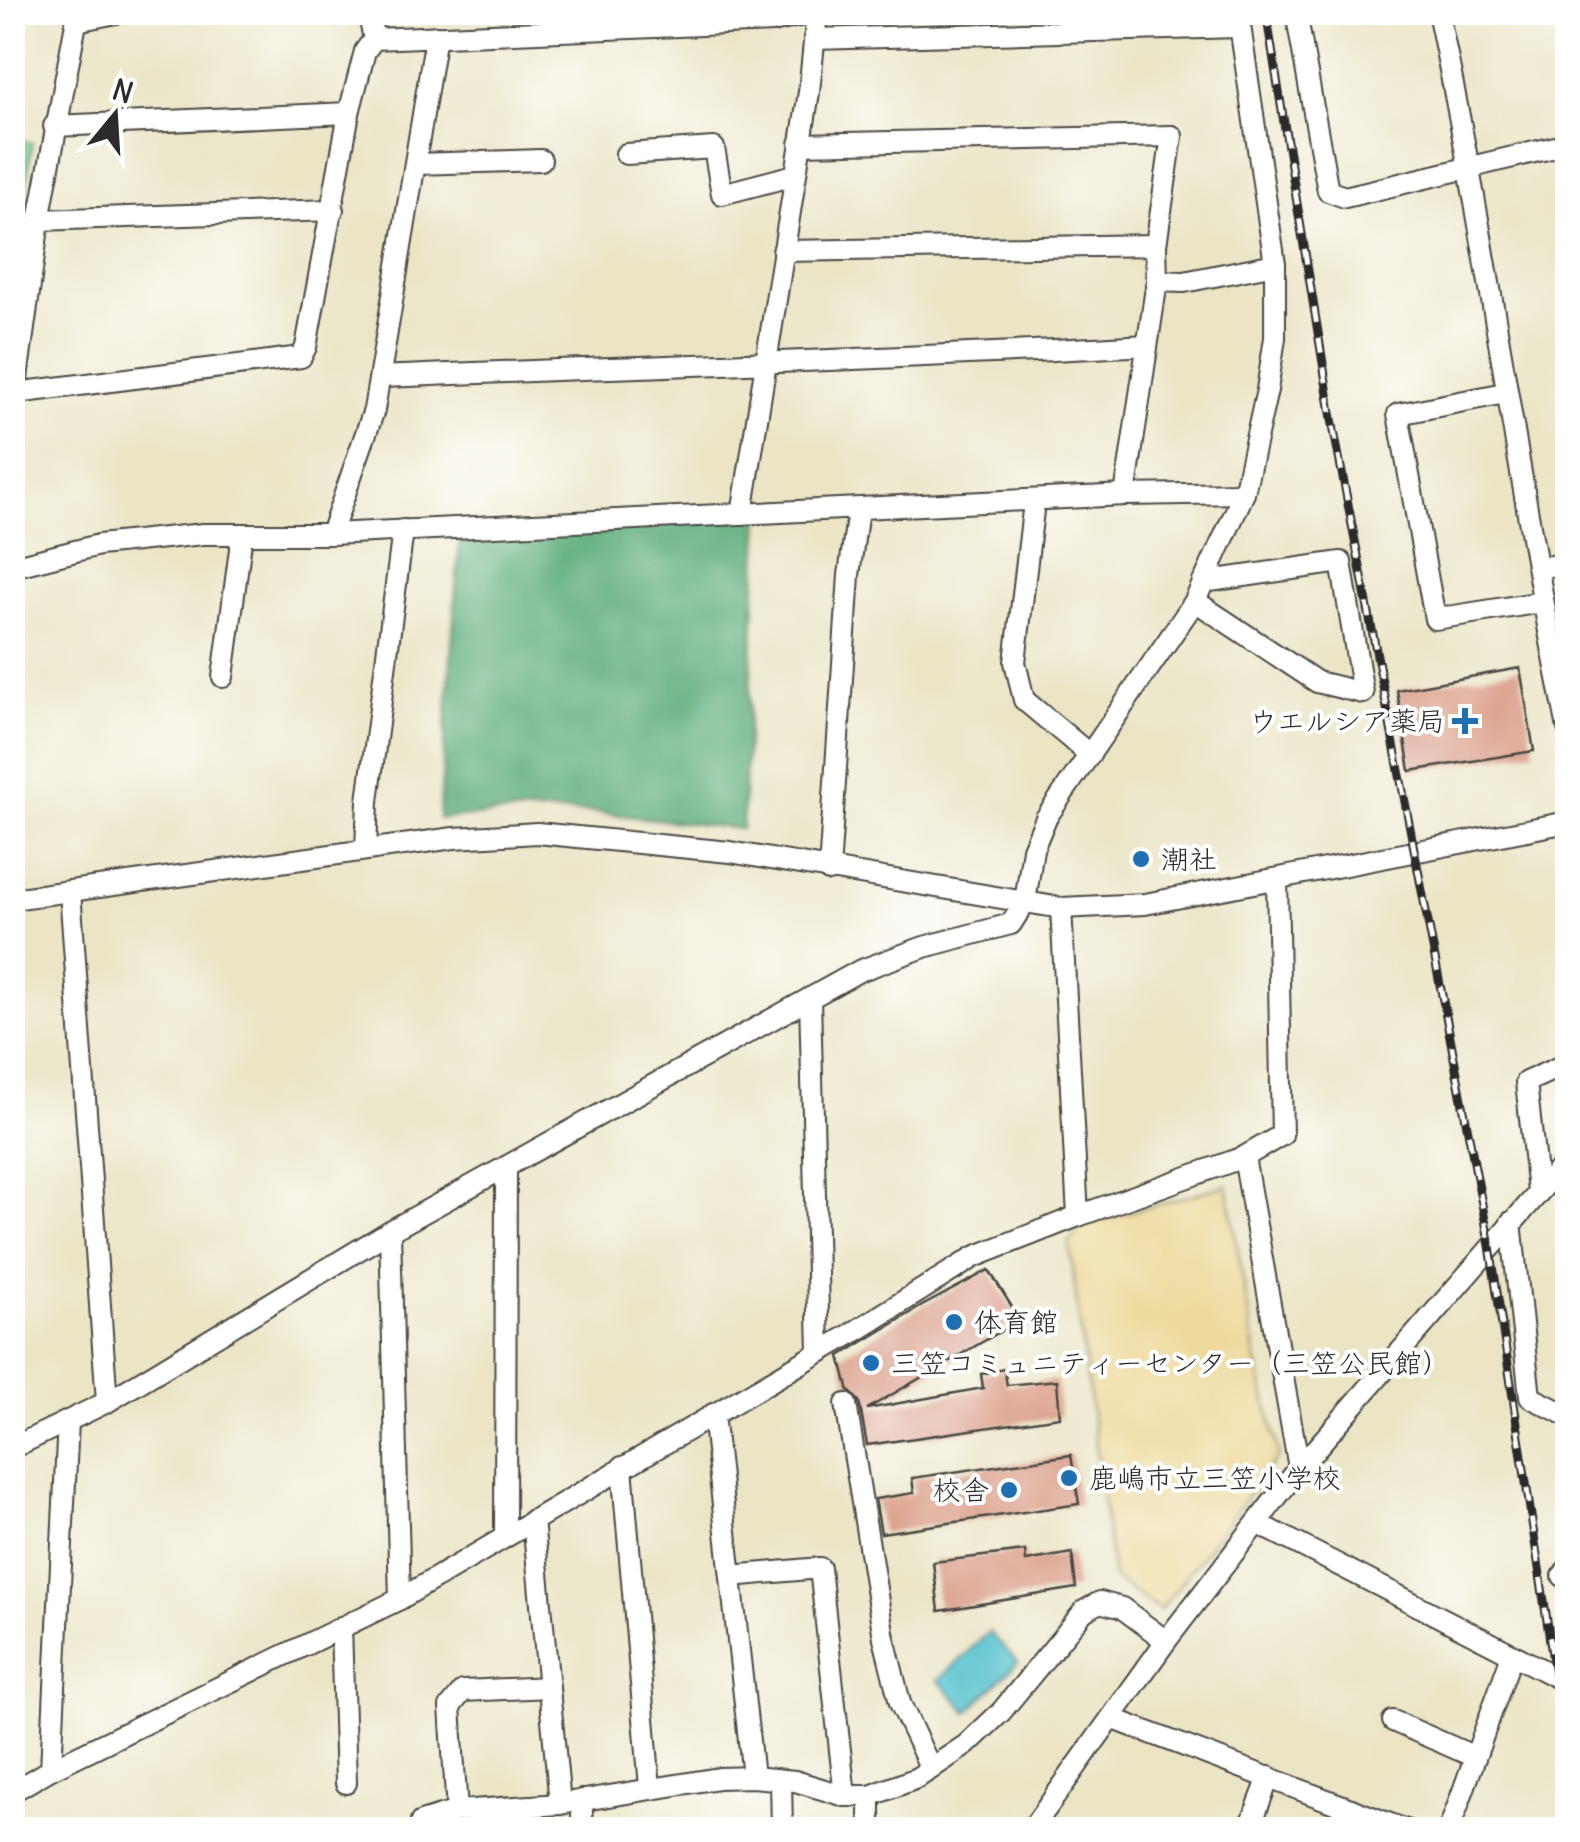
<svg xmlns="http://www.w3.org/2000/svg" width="1580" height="1842" font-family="Delius,'Klee One',sans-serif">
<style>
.green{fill:#71c88d;stroke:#4e7a5c;stroke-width:2.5}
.forest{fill:#5cac78;stroke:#446c52;stroke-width:2.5}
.sand{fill:#eeda9e;stroke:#8c8264;stroke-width:2.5}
.water{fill:#54c1cd;stroke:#40767c;stroke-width:2.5}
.building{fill:#d89780}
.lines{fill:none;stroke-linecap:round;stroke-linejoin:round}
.minor-casing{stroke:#484742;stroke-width:24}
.minor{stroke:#fff;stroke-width:20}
.rail-casing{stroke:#2b2b2b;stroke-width:9}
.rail{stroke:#fff;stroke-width:5;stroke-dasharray:15;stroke-linecap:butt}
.poi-dot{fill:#1f6fb2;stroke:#fff;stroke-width:4}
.labels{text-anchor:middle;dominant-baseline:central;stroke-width:8;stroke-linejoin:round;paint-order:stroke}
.poi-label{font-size:28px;fill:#2b2b2b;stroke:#fff;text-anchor:start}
</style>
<rect width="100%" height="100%" fill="#fff"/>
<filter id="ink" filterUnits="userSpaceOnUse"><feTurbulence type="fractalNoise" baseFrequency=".01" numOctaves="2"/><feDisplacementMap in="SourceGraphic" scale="20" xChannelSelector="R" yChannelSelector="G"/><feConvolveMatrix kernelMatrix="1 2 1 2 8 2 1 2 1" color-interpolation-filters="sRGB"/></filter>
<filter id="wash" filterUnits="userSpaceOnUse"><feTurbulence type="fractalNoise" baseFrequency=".0048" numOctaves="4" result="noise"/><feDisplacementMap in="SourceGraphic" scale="40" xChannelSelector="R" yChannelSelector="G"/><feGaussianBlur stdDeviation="2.25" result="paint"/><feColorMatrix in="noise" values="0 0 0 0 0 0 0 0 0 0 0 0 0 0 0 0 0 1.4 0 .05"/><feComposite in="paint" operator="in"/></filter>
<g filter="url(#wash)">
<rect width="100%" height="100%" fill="#ebe5c6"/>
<!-- green -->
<path class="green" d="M13 139 32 143 13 293 12 139Z"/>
<!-- forest -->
<path class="forest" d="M760 518 742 829 591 812H523L439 819 460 534Z"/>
<!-- sand -->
<path class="sand" d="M1227 1185 1256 1358 1279 1456 1160 1610 1113 1578 1069 1242 1084 1225Z"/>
<!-- water -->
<path class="water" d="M989 1632 1018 1662 968 1712 938 1680Z"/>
<g id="blocks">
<!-- building -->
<g class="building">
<path d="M1520 668 1534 751 1410 771 1397 690Z"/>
<path d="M989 1270 1020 1320 867 1409 983 1388 981 1374 1004 1369 1007 1385 1057 1380 1060 1417 867 1445 859 1401 849 1391 840 1356 922 1306Z"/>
<path d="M1071 1455 1079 1504 881 1533 875 1499 914 1493 912 1478Z"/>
<path d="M1025 1551 1026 1561 1072 1553 1076 1588 939 1611 933 1562Z"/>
</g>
</g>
</g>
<g filter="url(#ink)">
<use href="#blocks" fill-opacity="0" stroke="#484742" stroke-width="2.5"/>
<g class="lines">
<defs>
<g id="minor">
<path d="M368 12 374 39"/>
<path d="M1296 12 1328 191 1345 197 1568 144"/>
<path d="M1438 12C1489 250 1519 491 1568 728"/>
<path d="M76 21 122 12"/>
<path d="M814 39 1240 27"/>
<path d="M54 126 349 113"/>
<path d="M800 144 1172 136 1156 245 1157 281"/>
<path d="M626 154 714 148 722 194 795 175"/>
<path d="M416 164 541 160"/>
<path d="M39 220 333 210"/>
<path d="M783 251 1156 245"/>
<path d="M380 377C635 366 891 360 1146 345"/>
<path d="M16 393 301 357 306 347 349 113 365 51 374 39 772 22 817 12"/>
<path d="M1505 393 1398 414 1435 619 1542 602"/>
<path d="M12 414 39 220 78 12"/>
<path d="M1125 495 1157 281 1184 282 1275 264"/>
<path d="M1034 502 1015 662 1024 700 1090 755"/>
<path d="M742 514 809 92 817 13"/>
<path d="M331 534 374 410 436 36"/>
<path d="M12 567 99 545 203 534H331L1125 495 1244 493"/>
<path d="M1538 568 1568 563"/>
<path d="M1195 601 1317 682 1363 693 1341 562 1203 582"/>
<path d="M223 677 242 534"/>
<path d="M366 850 368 801 403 530"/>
<path d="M829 871 849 575 858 510"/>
<path d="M70 891 107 1402"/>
<path d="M12 899 454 838 537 833 730 852 1061 908 1145 904 1568 822"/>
<path d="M1061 908 1078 1216"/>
<path d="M810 998 819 1352"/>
<path d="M1244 1157 1299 1468"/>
<path d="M1538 1192 1526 1082 1568 1063"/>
<path d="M1511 1222 1530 1397 1568 1416"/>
<path d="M390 1231 400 1599"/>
<path d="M846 1404 884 1638 900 1703 931 1769"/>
<path d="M713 1414 753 1777"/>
<path d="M12 1448 107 1402 390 1231 859 971 924 947 1011 924 1025 902 1033 849 1046 818 1195 601 1244 493 1267 390 1275 338V264L1238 12"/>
<path d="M622 1467 650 1787"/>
<path d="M533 1520 560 1804"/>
<path d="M1257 1523 1568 1683"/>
<path d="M505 1536 506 1167"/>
<path d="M1568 1568 1563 1576 1568 1579"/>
<path d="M731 1576 820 1568 845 1796"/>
<path d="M341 1627 346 1783"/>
<path d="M1111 1718 1406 1830"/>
<path d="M1393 1721 1475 1757"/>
<path d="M51 1769 68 1421"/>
<path d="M781 1780 782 1830"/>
<path d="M12 1792 51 1769 400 1599 851 1334 974 1257 1078 1216 1244 1157 1282 1135 1277 879"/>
<path d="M870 1796V1830"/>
<path d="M582 1800V1830"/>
<path d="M457 1811 450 1707 463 1691 549 1687"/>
<path d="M420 1830 421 1822 457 1811 560 1804 719 1778 753 1777 795 1781 845 1796H870L917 1778 966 1745 1001 1712 1084 1611 1100 1602 1122 1608 1166 1641"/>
<path d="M1031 1830 1166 1641 1299 1468 1568 1159"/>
<path d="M1249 1830 1269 1777"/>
<path d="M1344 1830 1351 1809"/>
<path d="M1449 1830 1512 1655"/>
</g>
</defs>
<!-- minor casing -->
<use href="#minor" class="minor-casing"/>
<!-- minor -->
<use href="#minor" class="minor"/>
<defs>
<path id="rail" d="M1266 12 1334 431 1490 1246 1568 1759"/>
</defs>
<!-- rail casing -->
<use href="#rail" class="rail-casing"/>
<!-- rail -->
<use href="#rail" class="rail"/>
</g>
</g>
<!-- markers -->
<g class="poi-dot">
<path d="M1460 706h10v10h10v10h-10v10h-10v-10h-10v-10h10z"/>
<circle cx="1141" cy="859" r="10"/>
<circle cx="954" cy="1322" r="10"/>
<circle cx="871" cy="1363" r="10"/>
<circle cx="1069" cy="1478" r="10"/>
<circle cx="1009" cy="1490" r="10"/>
</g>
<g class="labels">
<!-- poi labels -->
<g class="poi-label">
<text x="1445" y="721" text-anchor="end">ウエルシア薬局</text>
<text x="1161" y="859">潮社</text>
<text x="974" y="1322">体育館</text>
<text x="891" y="1363">三笠コミュニティーセンター（三笠公民館）</text>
<text x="1089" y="1478">鹿嶋市立三笠小学校</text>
<text x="989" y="1490" text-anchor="end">校舎</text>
</g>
</g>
<!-- margin -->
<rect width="1580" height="1842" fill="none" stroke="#fff" stroke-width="50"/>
<!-- north arrow -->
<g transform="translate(115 115) rotate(18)" stroke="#ffffff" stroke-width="8" paint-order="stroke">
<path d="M0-8L18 38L0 25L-18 38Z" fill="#2b2b2b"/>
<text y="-15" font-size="28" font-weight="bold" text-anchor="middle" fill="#2b2b2b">N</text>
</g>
</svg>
